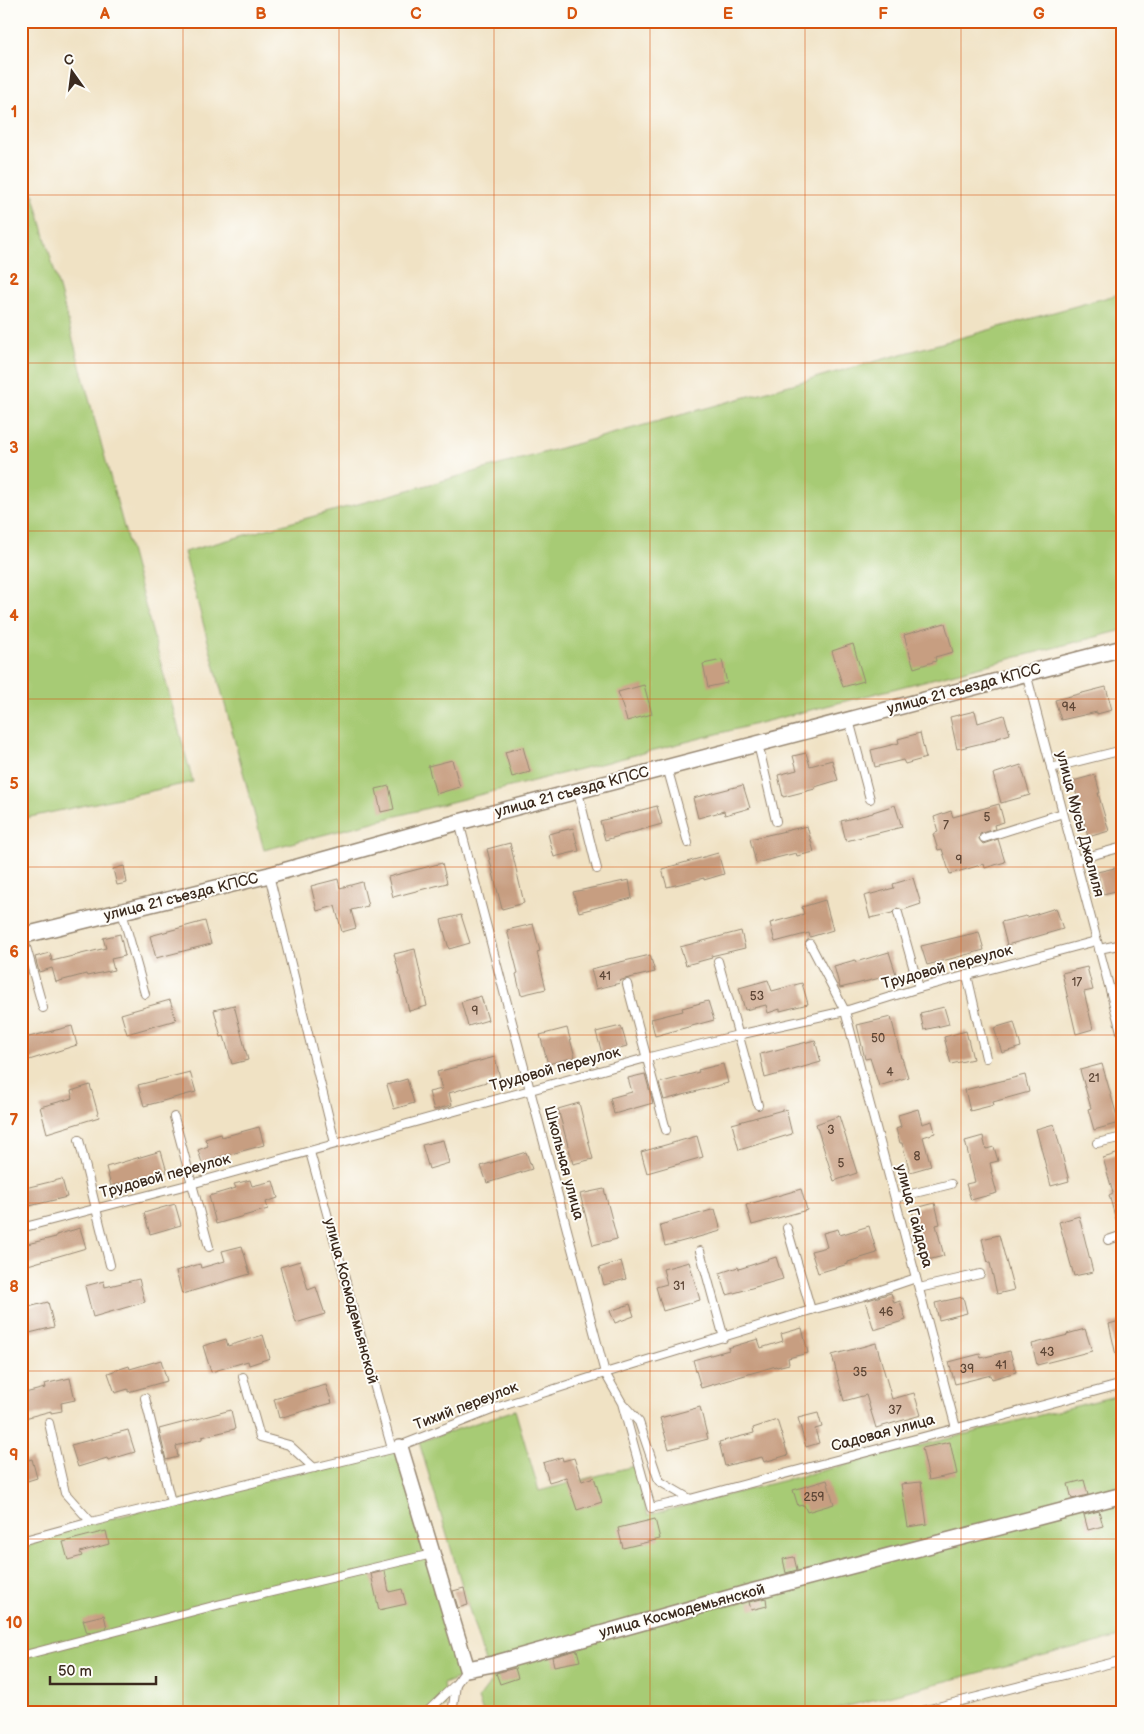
<svg xmlns="http://www.w3.org/2000/svg" width="1144" height="1734" font-family="'Balsamiq Sans',sans-serif">
<style>
.green{fill:#a7cb75;stroke:#717a4a}
.building{fill:#c79e81}
.lines{fill:none;stroke-linecap:round;stroke-linejoin:round}
.service-casing{stroke:#968671;stroke-width:10}
.minor-casing{stroke:#968671;stroke-width:18}
.service{stroke:#fff;stroke-width:8}
.minor{stroke:#fff;stroke-width:15}
.grid{fill:none;stroke:#d7540e;stroke-width:1;stroke-opacity:0.55}
.labels{text-anchor:middle;dominant-baseline:central;stroke-width:4;stroke-linejoin:round;paint-order:stroke}
.number-label{font-size:12px;fill:#5e4737}
.street-label{font-size:15px;fill:#3b2a1e;stroke:#fdfcf7}
.neatline{fill:none;stroke:#d7540e;stroke-width:2}
.grid-label{font-size:16px;text-anchor:middle;font-weight:bold;fill:#d7540e}
</style>
<rect width="100%" height="100%" fill="#fdfcf7"/>
<filter id="ink" filterUnits="userSpaceOnUse"><feTurbulence type="fractalNoise" baseFrequency=".02" numOctaves="2"/><feDisplacementMap in="SourceGraphic" scale="10" xChannelSelector="R" yChannelSelector="G"/><feConvolveMatrix kernelMatrix="1 2 1 2 8 2 1 2 1" color-interpolation-filters="sRGB"/></filter>
<filter id="wash" filterUnits="userSpaceOnUse"><feTurbulence type="fractalNoise" baseFrequency=".0096" numOctaves="4" result="noise"/><feDisplacementMap in="SourceGraphic" scale="20" xChannelSelector="R" yChannelSelector="G"/><feGaussianBlur stdDeviation="1.12" result="paint"/><feColorMatrix in="noise" values="0 0 0 0 0 0 0 0 0 0 0 0 0 0 0 0 0 1.4 0 .05"/><feComposite in="paint" operator="in"/></filter>
<g filter="url(#wash)">
<rect width="100%" height="100%" fill="#f0e2c4"/>
<!-- green -->
<g class="green">
<path d="M21 148 193 782 21 819Z"/>
<path d="M1123 293V630L264 850 184 552Z"/>
<path d="M1123 1394V1636L821 1713H483L478 1699 491 1682 419 1442 515 1410 539 1491 634 1466 648 1515Z"/>
<path d="M400 1447 468 1674 443 1684 446 1706 436 1713H21V1541Z"/>
</g>
<g id="blocks">
<!-- building -->
<g class="building">
<path d="M945 623 953 652 935 657 936 661 914 668 904 635Z"/>
<path d="M853 644 864 681 843 687 832 651Z"/>
<path d="M722 660 727 683 708 687 703 664Z"/>
<path d="M644 685 652 714 627 721 618 692Z"/>
<path d="M1106 687 1112 710 1097 714V712L1061 720 1055 700Z"/>
<path d="M975 711 978 723 1004 715 1010 734 995 739V740L957 749 950 717Z"/>
<path d="M920 733 926 758 905 764 903 760 875 767 871 750 899 743 898 739Z"/>
<path d="M523 747 530 772 512 777 505 752Z"/>
<path d="M806 753 810 766 832 760 838 780 815 787V789L783 797 778 775 797 770 793 756Z"/>
<path d="M452 760 460 787 436 794 428 766Z"/>
<path d="M1021 765 1030 795 1001 803 993 774Z"/>
<path d="M1095 775 1100 793H1098L1109 831 1088 837 1073 781Z"/>
<path d="M743 785 750 808 725 815 724 811 698 818 693 798Z"/>
<path d="M389 786 394 809 381 812 376 789Z"/>
<path d="M999 804 1004 822 994 825 995 829 980 834 979 839 983 844 998 839 1005 862 985 868 984 864 950 874 942 849 938 850 933 834 938 832 934 817 951 811 953 817Z"/>
<path d="M895 805 902 827 846 841 841 821 873 813V812Z"/>
<path d="M657 806 662 824 605 840 600 821Z"/>
<path d="M807 826 814 852 797 856 796 853 756 863 750 839Z"/>
<path d="M573 828 579 851 554 857 548 834Z"/>
<path d="M510 843 524 903 502 909 487 849Z"/>
<path d="M718 853 724 874 704 880V878L667 887 662 869Z"/>
<path d="M442 863 447 883 393 897 388 877Z"/>
<path d="M124 866 127 883 117 885 113 869Z"/>
<path d="M1115 868 1120 890 1103 894 1097 872Z"/>
<path d="M913 878 921 904 903 910 897 908 892 913 870 918 864 896 894 888 893 884Z"/>
<path d="M338 879 340 888 362 882 368 906 351 910 356 928 342 932 335 906 317 911 311 886Z"/>
<path d="M629 880 632 898 579 912 573 892Z"/>
<path d="M825 900 833 930 810 937 809 933 775 942 770 923 804 914 802 907Z"/>
<path d="M1056 908 1063 929 1007 945 1001 922 1026 916 1027 917Z"/>
<path d="M461 915 470 943 449 949 441 920Z"/>
<path d="M205 921 211 944 156 958 150 936Z"/>
<path d="M533 924 540 951 537 952 546 989 521 995 516 974 518 973 507 930Z"/>
<path d="M741 931 745 948 711 956 712 958 686 965 680 947Z"/>
<path d="M979 932 984 950 927 965 921 946Z"/>
<path d="M120 934 125 956 111 959 114 970 87 976 86 974 56 982 52 968 39 972 35 957 50 953 52 961 106 948 103 938Z"/>
<path d="M415 949 427 1006 409 1011 394 954Z"/>
<path d="M889 952 896 974 840 988 834 966 855 960 856 962Z"/>
<path d="M650 955 655 972 625 979 619 981 620 983 596 989 591 969Z"/>
<path d="M1087 967 1093 990 1084 992 1093 1029 1076 1034 1062 973Z"/>
<path d="M768 980 772 991 802 983 808 1004 780 1011V1009L768 1013 766 1005 745 1010 739 988Z"/>
<path d="M481 996 488 1020 468 1026 461 1002Z"/>
<path d="M170 1000 176 1020 127 1034 121 1014Z"/>
<path d="M708 1001 714 1020 655 1036 651 1019 683 1011 682 1008Z"/>
<path d="M234 1005 248 1060 232 1064 224 1036 221 1037 214 1010Z"/>
<path d="M944 1007 949 1024 924 1030 920 1013Z"/>
<path d="M891 1017 901 1058H902L908 1077 879 1086 870 1058 865 1059 857 1025Z"/>
<path d="M1014 1022 1021 1047 1002 1053 994 1028Z"/>
<path d="M72 1026 77 1045 26 1061 21 1039Z"/>
<path d="M621 1026 627 1046 602 1053 596 1032Z"/>
<path d="M567 1028 575 1057 548 1064 540 1035Z"/>
<path d="M966 1031 973 1059 951 1064 944 1037Z"/>
<path d="M815 1040 821 1062 765 1078 760 1054Z"/>
<path d="M495 1057 500 1078 449 1093 452 1105 434 1110 429 1092 442 1089 437 1072Z"/>
<path d="M723 1064 728 1083 664 1100 659 1083 699 1072 698 1070Z"/>
<path d="M1102 1064 1119 1123 1094 1130 1088 1109 1091 1108 1080 1070Z"/>
<path d="M190 1072 196 1092 144 1106 138 1085Z"/>
<path d="M645 1074 653 1103 614 1114 610 1098 632 1092 628 1078Z"/>
<path d="M1025 1075 1029 1092 993 1102 994 1105 970 1111 965 1090Z"/>
<path d="M407 1079 414 1103 394 1109 387 1085Z"/>
<path d="M90 1085 99 1117 47 1133 40 1107 73 1098 71 1091Z"/>
<path d="M579 1103 593 1159 573 1164 558 1109Z"/>
<path d="M786 1109 792 1134 739 1150 732 1124Z"/>
<path d="M918 1109 922 1124 932 1121 935 1133 923 1137 931 1166 910 1172 902 1143H900L896 1129 901 1127 898 1115Z"/>
<path d="M839 1116 857 1173 834 1181 816 1124Z"/>
<path d="M1054 1124 1069 1181 1051 1186 1036 1129Z"/>
<path d="M259 1127 264 1145 213 1159 215 1165 204 1169 198 1150 208 1146 205 1139 221 1134 222 1137Z"/>
<path d="M697 1136 703 1157 647 1173 641 1152Z"/>
<path d="M983 1136 986 1149 994 1147 998 1161 990 1163 992 1172H991L997 1193 971 1200 966 1184 975 1182 965 1141Z"/>
<path d="M443 1140 449 1163 429 1169 422 1145Z"/>
<path d="M161 1151 167 1172 111 1186 106 1167Z"/>
<path d="M526 1152 532 1169 487 1183 481 1166Z"/>
<path d="M1123 1152V1230H1119L1109 1195 1113 1193 1103 1158Z"/>
<path d="M62 1179 67 1197 21 1208V1189Z"/>
<path d="M250 1180 252 1186 273 1181 278 1198 266 1202 268 1209 216 1224 209 1196 236 1188 234 1184Z"/>
<path d="M604 1189 617 1239 593 1245 580 1194Z"/>
<path d="M801 1189 807 1210 752 1225 746 1205Z"/>
<path d="M935 1203 940 1224 936 1225 944 1256 923 1261 912 1209Z"/>
<path d="M175 1204 181 1225 150 1234 144 1213Z"/>
<path d="M715 1209 721 1231 665 1246 660 1225Z"/>
<path d="M1079 1216 1093 1272 1074 1276 1059 1222Z"/>
<path d="M869 1226 877 1253 848 1262V1264L818 1273 811 1251 827 1247 823 1233 838 1229 840 1235Z"/>
<path d="M80 1228 86 1248 28 1265 23 1245 56 1237V1235Z"/>
<path d="M999 1235 1014 1290 997 1294 990 1263H988L982 1239Z"/>
<path d="M242 1246 250 1274 182 1294 176 1271 200 1264 201 1268 225 1261 222 1251Z"/>
<path d="M776 1257 783 1279 727 1295 720 1273 738 1267 739 1269Z"/>
<path d="M300 1261 308 1290 316 1287 325 1314 296 1323 280 1267Z"/>
<path d="M621 1261 626 1279 604 1285 599 1268Z"/>
<path d="M689 1262 700 1300 663 1311 656 1287 667 1284 663 1269Z"/>
<path d="M139 1279 145 1302 93 1317 85 1286 104 1281 105 1287Z"/>
<path d="M891 1293 894 1303 900 1301 906 1320 874 1330 865 1301Z"/>
<path d="M963 1297 967 1313 939 1320 935 1303Z"/>
<path d="M48 1302 54 1327 21 1335V1309Z"/>
<path d="M630 1304 634 1316 615 1323 610 1311Z"/>
<path d="M1123 1320V1364H1118L1109 1324Z"/>
<path d="M802 1328 808 1353 788 1358 789 1364 777 1367 776 1366 701 1388 693 1360 729 1350 728 1348 758 1339 761 1348 783 1341 781 1334Z"/>
<path d="M1085 1329 1092 1351 1037 1365 1032 1344 1068 1335 1067 1334Z"/>
<path d="M263 1335 270 1358 249 1365 248 1361 211 1372 203 1346 226 1339 228 1346Z"/>
<path d="M876 1343 892 1399 914 1393 921 1415 876 1428 866 1395 844 1401 832 1355Z"/>
<path d="M1010 1351 1016 1372 992 1379 991 1375 955 1384 949 1362 980 1354 981 1358Z"/>
<path d="M161 1360 167 1381 128 1392V1389L115 1393 108 1373 129 1366 130 1369Z"/>
<path d="M70 1378 75 1400 61 1403 62 1411 51 1413V1411L21 1419V1394L45 1388 44 1384Z"/>
<path d="M326 1385 332 1403 279 1418 274 1399Z"/>
<path d="M700 1407 708 1439 669 1449 660 1418Z"/>
<path d="M231 1410 235 1429 202 1437V1439L176 1446 178 1457 166 1460 159 1429Z"/>
<path d="M818 1413 822 1427 815 1429 819 1443 806 1447 798 1418Z"/>
<path d="M777 1420 788 1455 764 1462 762 1457 725 1466 719 1442 754 1433 753 1428Z"/>
<path d="M128 1430 135 1452 108 1460 107 1458 78 1467 71 1445Z"/>
<path d="M950 1442 957 1474 929 1480 922 1448Z"/>
<path d="M562 1457 563 1461 574 1458 582 1481 594 1477 602 1502 577 1510 566 1477 549 1482 543 1463Z"/>
<path d="M32 1459 37 1478 21 1483V1462Z"/>
<path d="M827 1480 834 1504 807 1512 804 1505 798 1506 793 1490Z"/>
<path d="M1084 1480 1088 1495 1072 1499 1068 1484Z"/>
<path d="M921 1482 927 1524 908 1527 901 1484Z"/>
<path d="M1099 1511 1103 1526 1088 1530 1084 1515Z"/>
<path d="M655 1519 660 1539 623 1548 618 1528Z"/>
<path d="M106 1531 109 1544 80 1552 82 1556 68 1560 63 1542Z"/>
<path d="M794 1557 797 1570 786 1573 783 1559Z"/>
<path d="M385 1571 389 1592 402 1589 406 1604 379 1610 371 1574Z"/>
<path d="M464 1588 468 1605 458 1608 453 1591Z"/>
<path d="M766 1598 767 1606 751 1610 749 1602Z"/>
<path d="M104 1615 107 1628 87 1633 83 1620Z"/>
<path d="M577 1650 580 1661 554 1666 552 1657Z"/>
<path d="M515 1668 518 1678 500 1684 496 1673Z"/>
</g>
</g>
</g>
<g filter="url(#ink)">
<use href="#blocks" fill-opacity="0" stroke="#968671" stroke-width="1"/>
<g class="lines">
<defs>
<g id="service">
<path d="M1026 673 1123 1039"/>
<path d="M849 720 870 799"/>
<path d="M758 744 776 821"/>
<path d="M667 767 688 843"/>
<path d="M1051 768 1123 750"/>
<path d="M578 792 597 869"/>
<path d="M459 822 605 1373 622 1403 651 1508 690 1499 1123 1384"/>
<path d="M984 838 1063 813"/>
<path d="M1075 860 1123 847"/>
<path d="M269 875 335 1143"/>
<path d="M122 912 145 994"/>
<path d="M898 913 919 988"/>
<path d="M23 936 43 1008"/>
<path d="M810 944 845 1011 956 1428"/>
<path d="M1099 949 1123 944"/>
<path d="M718 961 758 1105"/>
<path d="M967 975 986 1058"/>
<path d="M627 984 666 1130"/>
<path d="M174 1117 209 1247"/>
<path d="M79 1140 110 1265"/>
<path d="M1097 1143 1123 1137"/>
<path d="M310 1152 392 1449"/>
<path d="M895 1198 951 1184"/>
<path d="M21 1228 191 1184 646 1058 738 1035 845 1011 919 988 1096 941"/>
<path d="M787 1228 811 1310"/>
<path d="M1108 1240 1123 1235"/>
<path d="M700 1251 724 1338"/>
<path d="M919 1288 980 1274"/>
<path d="M243 1377 260 1437 289 1445 314 1468"/>
<path d="M145 1398 171 1502"/>
<path d="M623 1404 639 1422 659 1481 690 1499"/>
<path d="M49 1423 65 1493 91 1522"/>
<path d="M21 1541 91 1522 392 1449 499 1407 605 1373 811 1310 860 1297 916 1278"/>
<path d="M21 1656 221 1604 432 1554"/>
<path d="M426 1713 456 1684 467 1669"/>
<path d="M455 1713 453 1707 456 1684"/>
<path d="M914 1713 1123 1660"/>
</g>
<g id="minor">
<path d="M21 936 269 875 459 822 1123 648"/>
<path d="M400 1447 467 1669 493 1664 747 1593 1123 1495"/>
</g>
</defs>
<!-- service casing -->
<use href="#service" class="service-casing"/>
<!-- minor casing -->
<use href="#minor" class="minor-casing"/>
<!-- service -->
<use href="#service" class="service"/>
<!-- minor -->
<use href="#minor" class="minor"/>
</g>
</g>
<!-- grid -->
<path class="grid" d="M183 21V1713M339 21V1713M494 21V1713M650 21V1713M805 21V1713M961 21V1713M21 195H1123M21 363H1123M21 531H1123M21 699H1123M21 867H1123M21 1035H1123M21 1203H1123M21 1371H1123M21 1539H1123"/>
<g class="labels">
<!-- number labels -->
<g class="number-label">
<text x="1069" y="707">94</text>
<text x="987" y="817">5</text>
<text x="946" y="825">7</text>
<text x="959" y="860">9</text>
<text x="605" y="976">41</text>
<text x="1077" y="982">17</text>
<text x="757" y="996">53</text>
<text x="475" y="1011">9</text>
<text x="878" y="1038">50</text>
<text x="890" y="1072">4</text>
<text x="1094" y="1078">21</text>
<text x="831" y="1130">3</text>
<text x="917" y="1156">8</text>
<text x="841" y="1163">5</text>
<text x="679" y="1286">31</text>
<text x="886" y="1312">46</text>
<text x="1047" y="1352">43</text>
<text x="1001" y="1365">41</text>
<text x="967" y="1369">39</text>
<text x="860" y="1372">35</text>
<text x="895" y="1410">37</text>
<text x="814" y="1497">259</text>
</g>
<!-- street labels -->
<g class="street-label">
<text transform="translate(964 689) rotate(-15)">улица 21 съезда КПСС</text>
<text transform="translate(572 792) rotate(-15)">улица 21 съезда КПСС</text>
<text transform="translate(1080 824) rotate(75)">улица Мусы Джалиля</text>
<text transform="translate(181 897) rotate(-14)">улица 21 съезда КПСС</text>
<text transform="translate(947 967) rotate(-15)">Трудовой переулок</text>
<text transform="translate(555 1069) rotate(-15)">Трудовой переулок</text>
<text transform="translate(564 1163) rotate(75)">Школьная улица</text>
<text transform="translate(165 1176) rotate(-15)">Трудовой переулок</text>
<text transform="translate(914 1216) rotate(75)">улица Гайдара</text>
<text transform="translate(351 1301) rotate(75)">улица Космодемьянской</text>
<text transform="translate(466 1406) rotate(-21)">Тихий переулок</text>
<text transform="translate(883 1433) rotate(-15)">Садовая улица</text>
<text transform="translate(682 1611) rotate(-15)">улица Космодемьянской</text>
</g>
</g>
<!-- margin -->
<rect width="1144" height="1734" fill="none" stroke="#fdfcf7" stroke-width="55"/>
<!-- north arrow -->
<g transform="translate(72 72) rotate(346)" stroke="#fdfcf7" stroke-width="4" paint-order="stroke">
<path d="M0-4L9 19L0 12L-9 19Z" fill="#3b2a1e"/>
<text y="-8" font-size="14" font-weight="bold" text-anchor="middle" fill="#3b2a1e">С</text>
</g>
<!-- scale -->
<path d="M50 1676v8h106v-8" fill="none" stroke="#3b2a1e" stroke-width="2.5"/>
<text x="58" y="1676" font-size="15" fill="#3b2a1e" stroke="#fdfcf7" stroke-width="4" paint-order="stroke">50 m</text>
<rect x="28" y="28" width="1088" height="1678" class="neatline"/>
<g class="grid-label">
<text x="105" y="19">A</text>
<text x="261" y="19">B</text>
<text x="416" y="19">C</text>
<text x="572" y="19">D</text>
<text x="728" y="19">E</text>
<text x="883" y="19">F</text>
<text x="1039" y="19">G</text>
<text x="14" y="117">1</text>
<text x="14" y="285">2</text>
<text x="14" y="453">3</text>
<text x="14" y="621">4</text>
<text x="14" y="789">5</text>
<text x="14" y="957">6</text>
<text x="14" y="1125">7</text>
<text x="14" y="1292">8</text>
<text x="14" y="1460">9</text>
<text x="14" y="1628">10</text>
</g>
</svg>
